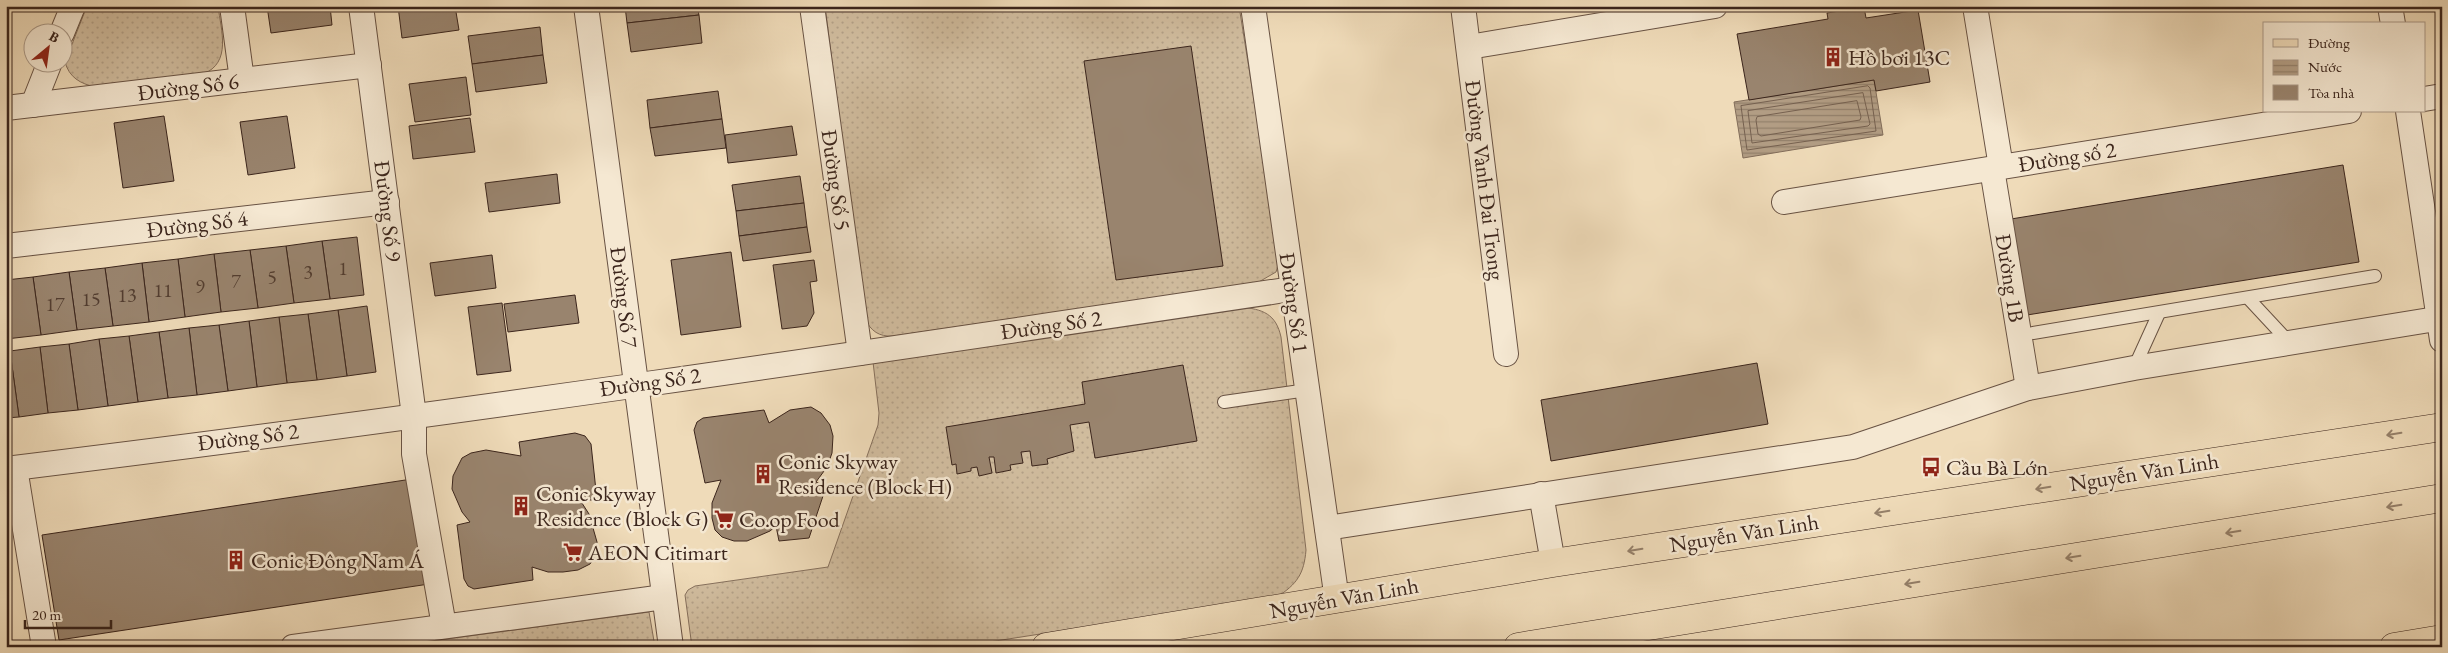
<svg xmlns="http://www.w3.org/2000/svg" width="2448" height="653" font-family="'EB Garamond',serif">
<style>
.grass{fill:url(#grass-dots);stroke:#86705d}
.water{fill:url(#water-rules);stroke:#826d5a}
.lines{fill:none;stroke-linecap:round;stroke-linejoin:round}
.shore{stroke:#766150;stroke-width:1}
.building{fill:#99846e;stroke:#3b251c}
.lane-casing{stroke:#685243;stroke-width:14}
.street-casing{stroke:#685243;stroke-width:26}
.primary-casing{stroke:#3b251c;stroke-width:29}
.highway-casing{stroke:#3b251c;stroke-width:29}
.lane{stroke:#f5e8d2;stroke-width:12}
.street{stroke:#f5e8d2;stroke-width:24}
.primary{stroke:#efdbb9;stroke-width:28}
.highway{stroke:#efdbb9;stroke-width:28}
.oneway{stroke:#95806a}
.labels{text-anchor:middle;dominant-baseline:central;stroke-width:5;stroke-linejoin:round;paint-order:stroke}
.number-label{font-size:20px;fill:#523d30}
.poi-label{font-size:22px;fill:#3b251c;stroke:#f5e8d2;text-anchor:start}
.street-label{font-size:22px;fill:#3b251c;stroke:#f5e8d2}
</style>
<defs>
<pattern id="grass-dots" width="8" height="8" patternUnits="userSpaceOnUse" patternTransform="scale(1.25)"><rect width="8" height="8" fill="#d0bc9e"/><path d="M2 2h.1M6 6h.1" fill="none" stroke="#b4a188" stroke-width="1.8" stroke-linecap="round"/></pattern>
<pattern id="water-rules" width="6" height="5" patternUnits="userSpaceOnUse" patternTransform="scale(1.25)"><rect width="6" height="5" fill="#b29d84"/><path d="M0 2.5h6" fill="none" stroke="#92806b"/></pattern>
</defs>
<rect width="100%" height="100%" fill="#efdbb9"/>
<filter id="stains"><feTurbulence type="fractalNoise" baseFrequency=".004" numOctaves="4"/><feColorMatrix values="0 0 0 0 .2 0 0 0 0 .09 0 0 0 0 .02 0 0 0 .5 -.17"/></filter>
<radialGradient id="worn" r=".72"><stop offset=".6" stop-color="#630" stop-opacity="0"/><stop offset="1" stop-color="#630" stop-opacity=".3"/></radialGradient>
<!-- grass -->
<g class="grass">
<path d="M87 6H218C221 30 232 63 203 74L96 87C80 84 69 77 65 62Z"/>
<path d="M825 6H1239L1278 250 1279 262 1276 272 1257 283 893 336C879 337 871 331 865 319Z"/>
<path d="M1240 307C1263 309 1276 314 1281 337L1306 550C1304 574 1297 584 1277 597L957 647H692L685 595 688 590 695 586 828 567 878 425 879 413 873 362Z"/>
<path d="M649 612 655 647H387Z"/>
</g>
<!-- water -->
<path class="water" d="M1874 80 1883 135 1743 158 1734 102Z"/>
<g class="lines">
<!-- shore -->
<g class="shore">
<path d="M1868 86 1870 88 1876 131 1747 150 1741 106Z"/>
<path d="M1863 93 1870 124 1868 126 1752 143 1748 111Z"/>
<path d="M1857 101 1861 117 1860 120 1761 136 1758 134 1756 120 1757 117Z"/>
</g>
</g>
<!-- building -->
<g class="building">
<path d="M267 6H330L332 25 271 33Z"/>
<path d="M398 6H455L459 30 402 38Z"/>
<path d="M625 6H697L699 15 627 23Z"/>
<path d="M1864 7 1866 18 1918 10 1930 82 1876 91 1874 80 1749 100 1737 34 1828 19 1827 13Z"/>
<path d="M699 15 702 43 631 52 627 23Z"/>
<path d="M540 27 543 55 472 64 468 36Z"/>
<path d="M1191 46 1223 266 1116 280 1084 61Z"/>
<path d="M543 55 547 83 476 92 472 64Z"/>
<path d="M466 77 471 115 415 122 409 84Z"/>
<path d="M718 91 722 119 650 128 647 100Z"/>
<path d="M164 116 174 181 123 188 114 123Z"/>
<path d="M287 116 295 168 248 175 240 122Z"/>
<path d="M470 118 475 152 413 159 409 126Z"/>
<path d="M722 119 726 148 655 156 650 128Z"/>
<path d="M792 126 797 155 728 163 725 135Z"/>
<path d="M2343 165 2359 262 2027 315 2011 219Z"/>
<path d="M557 174 560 203 489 212 485 183Z"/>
<path d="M800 176 804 203 736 211 732 185Z"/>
<path d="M804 203 807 227 739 236 736 211Z"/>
<path d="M807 227 811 252 743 261 739 236Z"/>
<path d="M357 237 364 295 330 299 322 241Z"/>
<path d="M322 241 330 299 294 303 286 246Z"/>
<path d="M286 246 294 303 258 308 250 250Z"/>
<path d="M250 250 258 308 221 312 214 254Z"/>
<path d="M731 252 741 327 681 335 671 260Z"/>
<path d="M214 254 221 312 185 317 178 259Z"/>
<path d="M492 255 496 288 435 296 430 263Z"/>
<path d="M178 259 185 317 149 322 142 263Z"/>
<path d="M814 260 817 281 810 282 814 313 807 326 782 329 773 265Z"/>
<path d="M142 263 149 322 113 326 105 268Z"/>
<path d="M105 268 113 326 77 330 69 272Z"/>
<path d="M69 272 77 330 41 335 33 277Z"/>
<path d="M33 277 41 335 6 339V280Z"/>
<path d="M575 295 579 323 508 332 504 304Z"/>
<path d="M502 303 511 371 477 375 468 307Z"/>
<path d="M367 306 376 372 347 376 338 310Z"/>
<path d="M338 310 347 376 317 380 308 314Z"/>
<path d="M308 314 317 380 287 383 279 317Z"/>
<path d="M279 317 287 383 257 387 249 321Z"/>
<path d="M249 321 257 387 228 391 219 325Z"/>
<path d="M219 325 228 391 197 395 189 328Z"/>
<path d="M189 328 197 395 168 398 159 332Z"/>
<path d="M159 332 168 398 138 402 129 336Z"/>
<path d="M129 336 138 402 108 406 99 339Z"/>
<path d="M99 339 108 406 78 410 69 344Z"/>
<path d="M69 344 78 410 48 413 40 347Z"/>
<path d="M40 347 48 413 19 417 10 351Z"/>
<path d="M6 351H10L19 417 6 418Z"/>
<path d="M1757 363 1768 424 1551 461 1541 400Z"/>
<path d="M1183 365 1197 441 1095 458 1089 422 1070 425 1074 451 1047 459 1048 464 1032 466 1030 451 1021 452 1023 463 1010 465 1011 470 996 473 994 457H989L992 473 979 476 977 467 971 468V471L957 474 956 464 952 465 946 427 1085 404 1082 382Z"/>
<path d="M811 407 821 413 830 425 833 436 832 453 827 467 816 482 826 487 809 538 779 541 776 526 770 531 747 541H734L722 537 715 530 712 518V503L721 480 705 483 694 430 697 422 703 418 764 410 769 423 790 410Z"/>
<path d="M575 433 585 436 591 444 597 500H580L589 514 597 542 596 555 590 564 578 570 563 572H548L532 567 533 580 474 589 468 586 464 579 457 525 470 522 462 512 452 489 453 476 462 458 471 453 486 450 521 456 519 442Z"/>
<path d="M412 479 429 584 59 640 42 535Z"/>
</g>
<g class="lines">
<defs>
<g id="lane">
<path d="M2248 298 2288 341"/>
<path d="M2033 333 2375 276"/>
<path d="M2134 368 2159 313"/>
<path d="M1224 402 1307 390"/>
</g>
<g id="street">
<path d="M232 6 242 80"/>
<path d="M361 6 414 416V454L444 626"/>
<path d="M586 6 671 647"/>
<path d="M812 6 860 353"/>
<path d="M1253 6 1337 600"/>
<path d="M1463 6 1506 354"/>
<path d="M1975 6 2001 167"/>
<path d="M2390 6 2393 24"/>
<path d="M62 33 73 6"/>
<path d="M1469 47 1715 6"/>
<path d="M2424 99 2442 96"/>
<path d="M33 105 50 62"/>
<path d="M6 108 369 65"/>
<path d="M2408 111 2442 340"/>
<path d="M1992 169 2028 388"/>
<path d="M1784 202 2349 111"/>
<path d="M6 246 387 202"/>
<path d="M15 468 44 647"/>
<path d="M6 469C436 417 864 353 1292 289"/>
<path d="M1541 494 1553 563"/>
<path d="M1327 528 1853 447 2028 388 2134 368 2442 318"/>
<path d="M293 647 664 597"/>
</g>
<path id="primary" d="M1046 647 1553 563 2442 427"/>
<g id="highway">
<path d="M1518 647 2442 498"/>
<path d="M2394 647 2442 639"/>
</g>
</defs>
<!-- lane casing -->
<use href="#lane" class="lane-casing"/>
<!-- street casing -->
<use href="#street" class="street-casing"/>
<!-- primary casing -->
<use href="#primary" class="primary-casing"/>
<!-- highway casing -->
<use href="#highway" class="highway-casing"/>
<!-- lane -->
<use href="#lane" class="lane"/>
<!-- street -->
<use href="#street" class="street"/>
<!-- primary -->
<use href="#primary" class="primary"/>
<!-- highway -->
<use href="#highway" class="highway"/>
</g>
<!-- one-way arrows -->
<defs><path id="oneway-shaft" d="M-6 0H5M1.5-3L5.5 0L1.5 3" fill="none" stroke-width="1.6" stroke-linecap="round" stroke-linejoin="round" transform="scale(1.25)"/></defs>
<g class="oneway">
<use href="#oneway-shaft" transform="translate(2394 434) rotate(171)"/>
<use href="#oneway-shaft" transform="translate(2043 488) rotate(171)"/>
<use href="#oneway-shaft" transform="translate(2394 506) rotate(171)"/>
<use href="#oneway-shaft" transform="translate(1882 512) rotate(171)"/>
<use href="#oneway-shaft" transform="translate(2233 532) rotate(171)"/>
<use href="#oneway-shaft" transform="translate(1635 550) rotate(171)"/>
<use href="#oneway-shaft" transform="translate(2073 557) rotate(171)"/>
<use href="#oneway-shaft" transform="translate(1912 583) rotate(171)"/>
</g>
<!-- icons -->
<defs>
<symbol id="building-bare" viewBox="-9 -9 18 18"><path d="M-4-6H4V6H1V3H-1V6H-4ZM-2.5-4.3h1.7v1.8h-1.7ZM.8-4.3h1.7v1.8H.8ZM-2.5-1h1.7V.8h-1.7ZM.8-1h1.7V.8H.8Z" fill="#8f2418" stroke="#f5e8d2" stroke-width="2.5" paint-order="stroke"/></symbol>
<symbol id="bus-bare" viewBox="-9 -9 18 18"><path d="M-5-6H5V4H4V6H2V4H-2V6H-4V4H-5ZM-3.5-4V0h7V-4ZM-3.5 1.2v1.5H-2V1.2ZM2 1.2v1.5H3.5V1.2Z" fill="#8f2418" stroke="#f5e8d2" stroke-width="2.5" paint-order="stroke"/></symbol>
<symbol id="supermarket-bare" viewBox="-9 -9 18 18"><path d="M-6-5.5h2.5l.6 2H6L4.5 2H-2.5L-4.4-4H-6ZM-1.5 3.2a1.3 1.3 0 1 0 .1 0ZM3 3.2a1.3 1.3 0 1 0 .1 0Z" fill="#8f2418" stroke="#f5e8d2" stroke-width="2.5" paint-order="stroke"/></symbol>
</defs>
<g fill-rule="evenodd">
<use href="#building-bare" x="1819" y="43" width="28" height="28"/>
<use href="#bus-bare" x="1917" y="453" width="28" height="28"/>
<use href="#building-bare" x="749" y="460" width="28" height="28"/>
<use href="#building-bare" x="507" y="492" width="28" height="28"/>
<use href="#supermarket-bare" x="710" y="505" width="28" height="28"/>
<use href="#supermarket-bare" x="559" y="538" width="28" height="28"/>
<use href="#building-bare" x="222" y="546" width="28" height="28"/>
</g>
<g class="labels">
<!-- number labels -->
<g class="number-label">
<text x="343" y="268">1</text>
<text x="308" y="272">3</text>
<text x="272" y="277">5</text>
<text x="236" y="281">7</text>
<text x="200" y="286">9</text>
<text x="163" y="290">11</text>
<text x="127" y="295">13</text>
<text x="91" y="299">15</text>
<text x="55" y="304">17</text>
</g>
<!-- poi labels -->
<g class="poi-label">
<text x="1848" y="57">Hồ bơi 13C</text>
<text x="778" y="461">Conic Skyway<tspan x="778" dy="25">Residence (Block H)</tspan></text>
<text x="1946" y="467">Cầu Bà Lớn</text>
<text x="536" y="493">Conic Skyway<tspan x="536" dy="25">Residence (Block G)</tspan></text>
<text x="739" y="519">Co.op Food</text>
<text x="588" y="552">AEON Citimart</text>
<text x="251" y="560">Conic Đông Nam Á</text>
</g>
<!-- street labels -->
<g class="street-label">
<text transform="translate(188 87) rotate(-7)">Đường Số 6</text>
<text transform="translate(2067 157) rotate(-9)">Đường số 2</text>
<text transform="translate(836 180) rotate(82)">Đường Số 5</text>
<text transform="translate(1485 180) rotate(83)">Đường Vành Đai Trong</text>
<text transform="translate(388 211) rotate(83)">Đường Số 9</text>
<text transform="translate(197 224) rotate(-7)">Đường Số 4</text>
<text transform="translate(2010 278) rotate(81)">Đường 1B</text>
<text transform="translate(624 297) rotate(83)">Đường Số 7</text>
<text transform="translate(1294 303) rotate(82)">Đường Số 1</text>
<text transform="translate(1051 325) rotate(-8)">Đường Số 2</text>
<text transform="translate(650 382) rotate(-8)">Đường Số 2</text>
<text transform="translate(248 437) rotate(-7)">Đường Số 2</text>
<text transform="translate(2144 472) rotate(-9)">Nguyễn Văn Linh</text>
<text transform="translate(1744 533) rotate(-9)">Nguyễn Văn Linh</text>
<text transform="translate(1344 598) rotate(-10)">Nguyễn Văn Linh</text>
</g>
</g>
<!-- margin -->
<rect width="2448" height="653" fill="none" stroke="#efdbb9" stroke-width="25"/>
<rect x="8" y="8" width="2433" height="638" fill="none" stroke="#3b251c" stroke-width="2.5"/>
<rect x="12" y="12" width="2423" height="628" fill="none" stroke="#3b251c"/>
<!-- legend -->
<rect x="2263" y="22" width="162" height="90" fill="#f5e8d2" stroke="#ab9a89"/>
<rect x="2273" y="39" width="25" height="8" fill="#efdbb9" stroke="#ab9a89"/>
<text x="2308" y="48" font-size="15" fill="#3b251c">Đường</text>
<rect x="2273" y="60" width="25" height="15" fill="url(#water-rules)" stroke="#ab9a89"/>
<text x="2308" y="72" font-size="15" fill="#3b251c">Nước</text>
<rect x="2273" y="85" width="25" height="15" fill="#99846e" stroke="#ab9a89"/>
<text x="2308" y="98" font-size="15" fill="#3b251c">Tòa nhà</text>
<!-- north arrow -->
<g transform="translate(48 48) rotate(29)"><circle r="24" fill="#f5e8d2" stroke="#ab9a89"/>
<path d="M0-4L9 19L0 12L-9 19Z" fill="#8f2418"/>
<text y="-8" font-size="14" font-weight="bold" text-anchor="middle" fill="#3b251c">B</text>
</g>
<!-- scale -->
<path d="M25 620v8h86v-8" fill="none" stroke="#3b251c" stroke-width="2.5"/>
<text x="32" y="620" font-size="15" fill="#3b251c" stroke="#f5e8d2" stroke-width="4" paint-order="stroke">20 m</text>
<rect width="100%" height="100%" filter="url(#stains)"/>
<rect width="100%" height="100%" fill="url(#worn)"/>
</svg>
